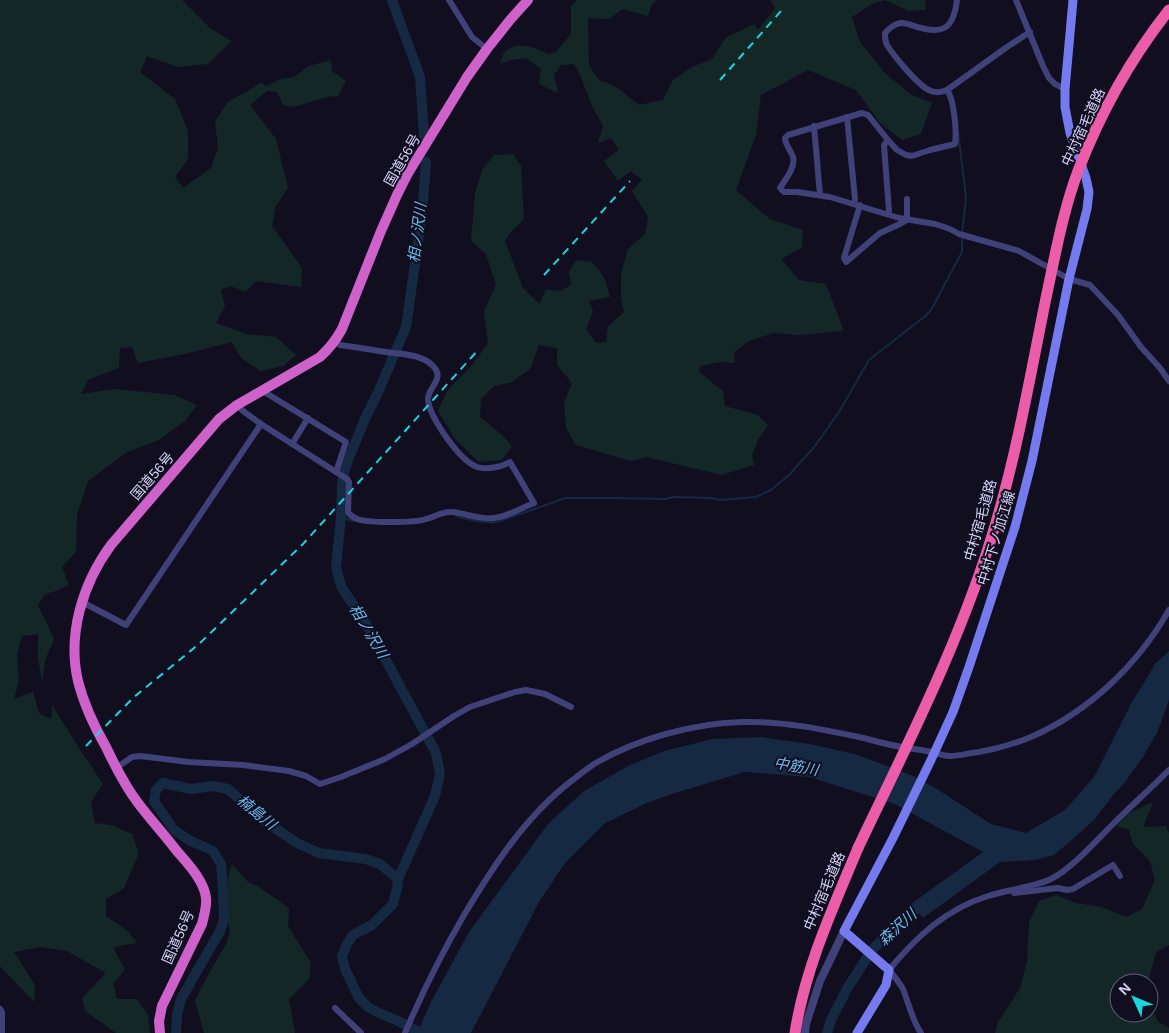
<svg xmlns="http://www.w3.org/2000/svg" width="1169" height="1033" font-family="Helvetica,'Noto Sans JP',sans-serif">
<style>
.green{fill:#132826}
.water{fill:#152943}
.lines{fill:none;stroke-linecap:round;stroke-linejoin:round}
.stream{stroke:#152943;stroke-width:2}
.river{stroke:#152943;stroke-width:10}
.minor{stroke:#404178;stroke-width:6}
.tertiary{stroke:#404178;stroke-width:8}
.secondary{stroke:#757aee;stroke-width:9}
.trunk{stroke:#ce62ca;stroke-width:10}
.motorway{stroke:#eb5ca9;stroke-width:11}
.rail{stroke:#1bd5dd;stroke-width:2;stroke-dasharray:8 6;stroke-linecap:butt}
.motorway-bridge{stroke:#eb5ca9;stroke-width:11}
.labels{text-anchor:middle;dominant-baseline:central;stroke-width:4;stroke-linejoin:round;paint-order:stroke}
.street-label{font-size:14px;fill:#d5d2f9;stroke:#110f1f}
.water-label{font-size:15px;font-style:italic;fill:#6dbaed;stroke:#110f1f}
</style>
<rect width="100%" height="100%" fill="#110f1f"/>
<!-- green -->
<g class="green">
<path d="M0 0H182L209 27 231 41 208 64 177 67 147 56 140 72 175 99 188 131V159L175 177 183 188 211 168 218 148 215 121 228 102 261 83 267 86 281 79 294 77 309 66 331 60 332 71 346 81 338 96 327 97 294 107 283 105 277 92 267 91 250 105 276 139 288 188 276 206 272 226 302 268 301 287 256 281 246 292 230 286 221 290 225 306 216 323 247 334 276 337 296 355 283 366 261 371 241 358 232 342 185 354 138 363 132 347 120 348 119 368 88 380 81 394 116 389 174 395 197 405 185 421 157 441 127 452 88 481 77 515 76 552 62 567 69 585 56 591 45 594 38 605 54 639 45 660 42 682 38 658V634L22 636 17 654 19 680 14 699 33 692 39 713 51 719 52 705 77 745 103 784 91 802 95 823 111 825 132 834 139 853 124 888 106 899V916L128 931 137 943 113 947 125 970 113 983 117 999H137L148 1015 150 1033H116L85 1011 82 998 106 973 67 951 40 947 14 952 35 985 34 1002 0 966Z"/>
<path d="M577 0H658L652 4 648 16 623 9 609 19 588 18 589 66 599 80 615 86 639 105 663 100 673 80 692 67 712 59 726 37 755 24 758 30 775 8 770 0H885L872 4 852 17 860 42 885 73 910 94 932 103 921 134 902 140 880 123 856 90 808 70 761 95 756 135 736 190 770 219 803 230 802 248 781 259 799 280 826 284 844 331 797 335 773 333 749 341 734 352 735 363 720 362 700 366 699 372 723 391 725 406 758 415 768 425 758 440 752 455 754 465 722 475 646 457 631 461 576 445 566 428 564 402 572 383 557 365V348L539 345 530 369 512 382 494 386 481 399 480 417 502 435 512 446 502 460 479 462 455 439 438 411 447 391 473 364 488 343 484 311 496 285 486 254 471 241 475 194 482 170 494 155 513 154 521 166 524 219 511 232 505 241 523 288 539 304 546 289 560 291 571 285 569 272 576 260 592 262 604 277 610 297 589 301 593 311 586 329 596 343 606 342 608 326 624 312 621 299V274L628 249 645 234 648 217 632 191 642 180 631 171 618 181 604 161 619 150 611 138 598 143 603 126 592 106 580 75 574 64 561 65 554 75 558 93 539 84 541 69 526 58 511 60 499 64C501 61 502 56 504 53 516 39 535 48 548 54L556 52 571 34V6Z"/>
<path d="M885 0H925L926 10 908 11Z"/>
<path d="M1153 802 1143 827 1166 826 1169 833V945L1156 952 1148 983H1119V1013H1149V994L1157 1021 1169 1028V1033H995L998 1022 1020 988 1027 961 1029 922 1039 901 1056 895 1076 903 1101 907 1127 917 1142 909 1155 880 1150 861 1133 844 1129 830 1117 826 1129 813Z"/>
<path d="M232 864 247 881 259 887 289 908 288 926 311 963 309 979 289 999 295 1033H204L195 1001 207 977 226 944 230 932 227 912 228 877Z"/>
</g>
<!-- water -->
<path class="water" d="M1169 651V700L1157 733 1143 757 1125 782 1114 794 1095 819 1074 838 1054 855 1035 860 1000 862 923 918 911 904 983 852 895 804 809 777 745 772 678 792 649 802 605 823 565 863 539 902 471 1033H417L432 1000 469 932 548 824 584 791 628 766 664 751 713 739 761 737 810 744 858 755 911 775 937 789 991 824 1026 833 1065 810 1094 777 1131 704 1155 664Z"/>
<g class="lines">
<!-- stream -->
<g class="stream">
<path d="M958 131 966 198 962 233"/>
<path d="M456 516C470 520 482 523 497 522L566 498H614L665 499 674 497 712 498 720 500 756 497 771 490 789 475 815 446 839 412 869 360 924 317 931 310 962 252V238"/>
<path d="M341 517 354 521"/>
</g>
<!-- river -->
<g class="river">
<path d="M392 0 420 77 424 135"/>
<path d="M176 1033 177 1015 181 999 220 931 224 920 223 890 221 864 213 851 189 840 174 830 154 801 156 790 163 783 191 789 213 786 228 789 263 820 297 843 319 853 366 859 380 864 398 879"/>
<path d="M421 1033 398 1021 377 1012 368 1007 359 998 345 969 342 956 346 946 353 935 372 925 393 904 397 888 398 879 435 796 440 774 436 753 369 629 341 586 336 567 341 517 342 484 345 468 364 421 379 390 406 327 416 257 423 202 426 162"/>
<path d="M827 1033 831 1020 848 987 872 950 902 920 926 901"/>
</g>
<!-- minor -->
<g class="minor">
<path d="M449 0 472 37 487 49"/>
<path d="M957 0C954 24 947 35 921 28 915 27 908 23 902 23 895 23 890 28 885 33 885 37 885 41 887 45 894 56 919 87 931 91 936 93 942 92 947 90L1007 47 1030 32"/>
<path d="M1016 0 1043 66 1049 78 1055 84 1065 89"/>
<path d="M847 117 855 199 854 204"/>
<path d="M814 126 820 195"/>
<path d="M888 140 868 115 862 113 788 135 785 138C785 145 791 150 793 157 796 167 785 180 780 188L784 192H797L830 197 899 218 935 224 950 229 959 234 1019 251 1069 279 1090 285 1118 315 1141 347 1160 368 1169 381"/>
<path d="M860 205 844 258 846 262 880 233 900 224 907 220V199"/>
<path d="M888 214 889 211 884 145 888 140 897 150 906 155 912 156 930 150 955 144C957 132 954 99 947 90"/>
<path d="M335 341 340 345C356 347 371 350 386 352 401 354 422 354 433 366 446 379 427 388 428 400 430 418 460 461 477 467 487 470 501 467 510 462L534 503"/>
<path d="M265 389 266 393 346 442 336 472"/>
<path d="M237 405 243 411 261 424 347 479 349 482 348 512C350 515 353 517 357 519 368 523 415 523 426 519 435 517 442 511 452 512 466 513 479 520 494 518 507 517 521 508 534 503"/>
<path d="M292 444 308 418"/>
<path d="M82 602 126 625 261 424"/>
<path d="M116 768 132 757 140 756 189 762 243 765 289 771 306 776 320 784 341 777 385 759 412 744 454 716 470 707 515 692 526 690 545 694 571 707"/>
<path d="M1012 891 1014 893 1058 888 1067 890 1073 889 1113 865 1120 876"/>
<path d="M335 1008 361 1033"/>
<path d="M0 1009 2 1012V1033"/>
<path d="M405 1033C422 993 442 953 464 915 494 865 527 814 574 779 580 774 587 769 594 764 636 739 694 723 743 722 782 721 821 729 859 737 873 740 887 745 902 747 910 749 918 749 926 751 934 752 942 756 950 756 959 756 969 753 979 752 996 749 1014 744 1031 737 1088 712 1138 665 1169 610"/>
<path d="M921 1033C912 1020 909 1004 903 989 899 982 894 976 889 970 916 937 946 909 988 896 1007 890 1034 887 1051 879 1072 868 1094 843 1111 826 1130 807 1150 789 1169 770"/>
</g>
<!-- tertiary -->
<path class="tertiary" d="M805 1033 806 1024 820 981 844 931"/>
<!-- secondary -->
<path class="secondary" d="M857 1033 886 985 889 970 844 931 893 838 931 760 953 712 969 667 1015 527 1032 461 1069 279 1087 209 1089 192 1086 178 1070 133 1065 107V89L1073 0"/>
<!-- trunk -->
<path class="trunk" d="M160 1033 159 1021 162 1006 202 924C204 915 207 907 206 898 204 880 187 863 176 850 164 834 150 819 138 803 125 786 115 766 106 747 94 726 84 705 78 681 67 634 83 583 111 545L219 419 237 405 320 357C330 348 336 340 342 329L381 231 397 195 407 175 467 77 487 49 510 20 528 0"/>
<!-- motorway -->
<path class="motorway" d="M795 1033C805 968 833 908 858 848"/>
<!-- rail -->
<g class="rail">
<path d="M720 80 781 11"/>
<path d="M544 275 630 181"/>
<path d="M86 746 134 697 199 644 303 544 479 349"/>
</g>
<!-- motorway-bridge -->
<path class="motorway-bridge" d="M858 848C909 741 964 634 997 519 1018 447 1031 372 1046 298 1055 256 1063 211 1078 171 1100 114 1131 58 1169 10"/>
</g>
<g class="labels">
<!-- street labels -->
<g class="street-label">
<text transform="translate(1083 127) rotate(-65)">中村宿毛道路</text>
<text transform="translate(402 160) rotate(-60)">国道56号</text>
<text transform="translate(152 476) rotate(-49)">国道56号</text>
<text transform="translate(980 520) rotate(-74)">中村宿毛道路</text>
<text transform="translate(996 538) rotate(-73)">中村下ノ加江線</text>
<text transform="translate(824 891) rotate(-67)">中村宿毛道路</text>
<text transform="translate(178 937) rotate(-66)">国道56号</text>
</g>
<!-- water labels -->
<g class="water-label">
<text transform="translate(417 233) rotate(-83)">相ノ沢川</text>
<text transform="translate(369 631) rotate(59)">相ノ沢川</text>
<text transform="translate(796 766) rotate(10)">中筋川</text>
<text transform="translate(257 812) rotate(39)">楠島川</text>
<text transform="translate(897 927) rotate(-42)">森沢川</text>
</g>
</g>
<!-- north arrow -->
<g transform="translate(1134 998) rotate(314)"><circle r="24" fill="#110f1f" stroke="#5f5d76"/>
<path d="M0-4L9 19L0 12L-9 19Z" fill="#1bd5dd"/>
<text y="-8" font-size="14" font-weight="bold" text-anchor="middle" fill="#d5d2f9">N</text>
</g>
</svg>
